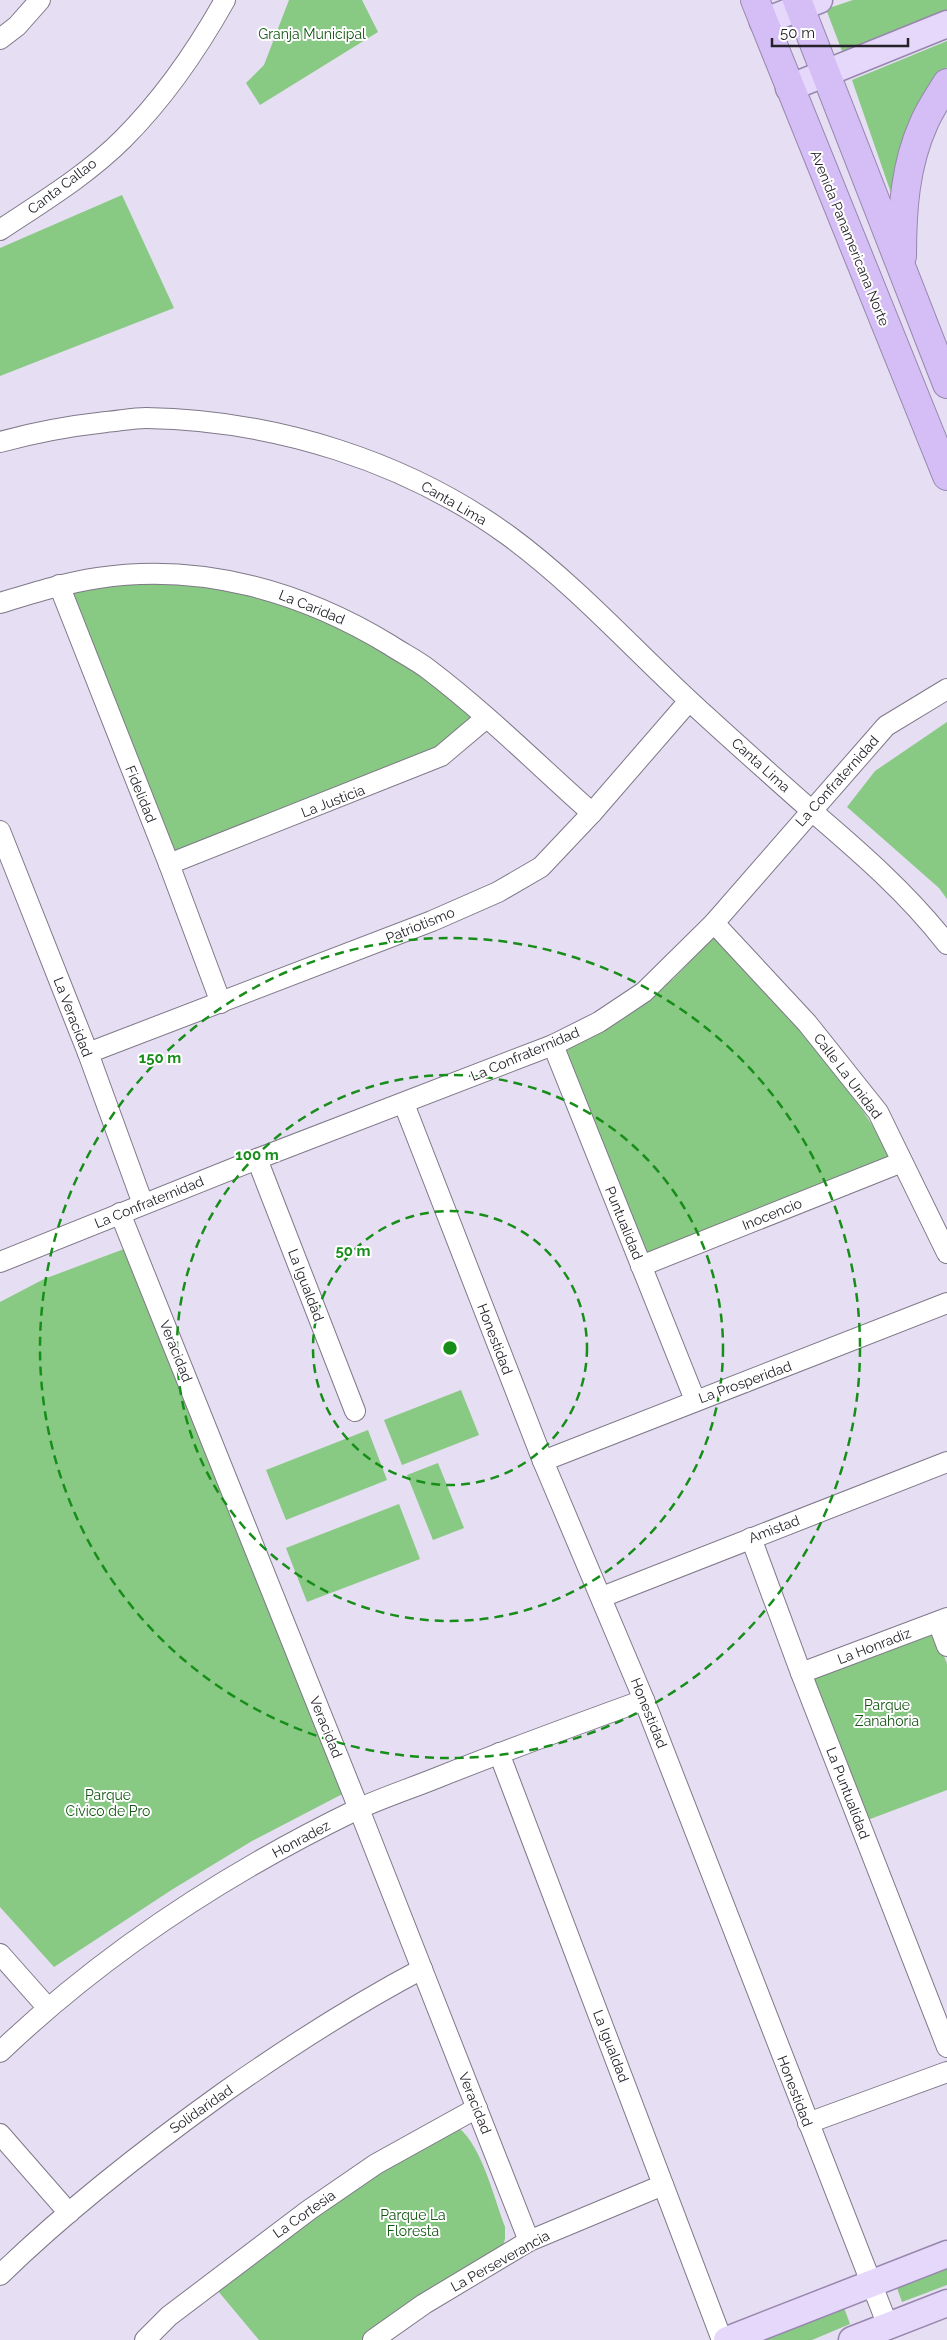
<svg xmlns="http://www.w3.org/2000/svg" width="947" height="2340" font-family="Raleway,sans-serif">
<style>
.green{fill:#88c983}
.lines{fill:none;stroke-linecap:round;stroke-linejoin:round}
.minor-casing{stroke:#7f7889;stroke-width:22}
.major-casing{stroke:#9787ae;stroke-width:29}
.highway-casing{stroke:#9787ae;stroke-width:30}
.minor{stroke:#fff;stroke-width:20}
.major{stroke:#e6d8fa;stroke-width:26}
.highway{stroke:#d5bef6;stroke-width:28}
.ring{fill:none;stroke:#178e19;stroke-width:2.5;stroke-dasharray:9 6}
.labels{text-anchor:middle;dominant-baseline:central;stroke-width:4;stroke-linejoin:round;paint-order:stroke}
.park-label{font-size:14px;fill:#125612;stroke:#fff}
.street-label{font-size:14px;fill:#252229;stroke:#fff}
.centre{fill:#178e19;stroke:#fff;stroke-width:2.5}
.ring-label{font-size:15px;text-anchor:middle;font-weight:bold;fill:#178e19;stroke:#fff;stroke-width:4;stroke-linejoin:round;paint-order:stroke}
</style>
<rect width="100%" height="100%" fill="#e6def2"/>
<!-- green -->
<g class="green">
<path d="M289 0H362L378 32 260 105 246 83 264 65Z"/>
<path d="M853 0H947V11L842 51 826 9Z"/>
<path d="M947 41V67L935 82 891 193 852 80Z"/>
<path d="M122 195 174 308 0 376V248Z"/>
<path d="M147 583 209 586 264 597 319 615 419 672 472 718 436 751 174 853 71 593 98 585Z"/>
<path d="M947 722V899L939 888 847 807 875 771Z"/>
<path d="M715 936 798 1025 863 1111 893 1157 646 1253 566 1050 628 1013 673 979Z"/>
<path d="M124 1249 354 1788 252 1841 173 1889 54 1967 0 1907V1302L44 1279Z"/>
<path d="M461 1390 479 1435 402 1465 384 1420Z"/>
<path d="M368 1430 387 1480 286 1520 266 1470Z"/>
<path d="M438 1463 464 1528 433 1540 407 1475Z"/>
<path d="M399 1504 420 1559 307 1602 286 1548Z"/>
<path d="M934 1630 947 1664V1790L865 1821 810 1678Z"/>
<path d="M459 2128C482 2147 494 2198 505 2227V2239L502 2248 361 2340H259L213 2285 300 2218Z"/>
<path d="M947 2265V2285L902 2302 896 2285Z"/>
<path d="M843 2305 850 2324 812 2340H755Z"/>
</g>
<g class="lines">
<defs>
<g id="minor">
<path d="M0 39 17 26 40 0"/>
<path d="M0 230C42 202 87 175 123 139 163 99 197 50 225 0"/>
<path d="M0 442C36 432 70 426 106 422 119 421 133 418 146 418 274 420 406 461 509 536 581 589 641 658 707 717 742 749 778 781 813 812 861 853 908 894 947 944"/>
<path d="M59 585 169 864 221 1003"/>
<path d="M0 603C33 593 65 583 98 578 201 562 303 592 390 645 402 653 416 660 428 669 486 713 538 765 592 813"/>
<path d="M0 831 88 1053 143 1204"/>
<path d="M169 864 441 756 486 718"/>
<path d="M714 923 807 1023 878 1112 947 1253"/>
<path d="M553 1045 695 1400"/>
<path d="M88 1053 432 921 498 892 541 867 592 813 689 701"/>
<path d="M404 1104 543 1461 644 1700 888 2326"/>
<path d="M257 1159 355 1411"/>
<path d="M120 1213 359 1809 529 2241"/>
<path d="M0 1262 257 1159 553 1045 599 1022 644 992 714 923 886 726 947 689"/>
<path d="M641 1266 902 1162"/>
<path d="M543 1461 947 1303"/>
<path d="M751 1538 801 1673 947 2047"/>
<path d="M602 1597 947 1462"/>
<path d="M938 1622 947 1646"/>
<path d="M801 1673 947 1618"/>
<path d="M499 1753 722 2340"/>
<path d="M0 1954 47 2007"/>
<path d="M0 2052C104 1953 228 1872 358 1809 384 1797 412 1788 439 1777 507 1750 575 1725 644 1700"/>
<path d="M808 2123 947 2072"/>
<path d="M0 2134 69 2213"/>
<path d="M0 2275C69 2208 145 2149 223 2093 287 2048 352 2006 422 1969"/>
<path d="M145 2340 169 2316 309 2210 376 2164 477 2108"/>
<path d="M373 2340 424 2304 529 2241 663 2185"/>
</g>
<g id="major">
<path d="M763 22 819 0"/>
<path d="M789 88 947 24"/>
<path d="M727 2340 947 2254"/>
<path d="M852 2340 947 2303"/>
</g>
<g id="highway">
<path d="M755 0 947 476"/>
<path d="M797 0 947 384"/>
<path d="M902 256C902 210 905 165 924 123 930 109 939 96 947 83"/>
</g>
</defs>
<!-- minor casing -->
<use href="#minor" class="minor-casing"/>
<!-- major casing -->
<use href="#major" class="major-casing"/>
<!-- highway casing -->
<use href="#highway" class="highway-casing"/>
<!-- minor -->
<use href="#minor" class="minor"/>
<!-- major -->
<use href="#major" class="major"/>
<!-- highway -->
<use href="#highway" class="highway"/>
</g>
<!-- distance rings -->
<g class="ring">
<circle cx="450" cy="1348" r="137"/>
<circle cx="450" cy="1348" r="273"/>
<circle cx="450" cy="1348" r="410"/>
</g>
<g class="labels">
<!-- park labels -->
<g class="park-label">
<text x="312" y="34">Granja Municipal</text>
<text x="887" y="1705">Parque<tspan x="887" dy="16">Zanahoria</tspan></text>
<text x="108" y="1795">Parque<tspan x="108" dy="16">Cívico de Pro</tspan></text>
<text x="413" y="2215">Parque La<tspan x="413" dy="16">Floresta</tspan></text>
</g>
<!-- street labels -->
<g class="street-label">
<text transform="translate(62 186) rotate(-37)">Canta Callao</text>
<text transform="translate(850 238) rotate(68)">Avenida Panamericana Norte</text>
<text transform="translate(454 503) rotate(30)">Canta Lima</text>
<text transform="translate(312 607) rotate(22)">La Caridad</text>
<text transform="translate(761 765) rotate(42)">Canta Lima</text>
<text transform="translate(837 781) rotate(-48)">La Confraternidad</text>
<text transform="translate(141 794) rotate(68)">Fidelidad</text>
<text transform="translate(333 801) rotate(-21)">La Justicia</text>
<text transform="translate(420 925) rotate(-22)">Patriotismo</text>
<text transform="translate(73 1017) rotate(69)">La Veracidad</text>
<text transform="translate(525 1054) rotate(-23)">La Confraternidad</text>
<text transform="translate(848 1076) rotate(53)">Calle La Unidad</text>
<text transform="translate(149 1202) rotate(-22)">La Confraternidad</text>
<text transform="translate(772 1214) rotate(-22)">Inocencio</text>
<text transform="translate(624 1223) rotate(68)">Puntualidad</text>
<text transform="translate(306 1285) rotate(69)">La Igualdad</text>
<text transform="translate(495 1339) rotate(69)">Honestidad</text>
<text transform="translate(176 1351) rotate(68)">Veracidad</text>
<text transform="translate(745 1382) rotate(-20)">La Prosperidad</text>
<text transform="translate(774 1529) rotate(-21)">Amistad</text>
<text transform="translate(874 1646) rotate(-21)">La Honradiz</text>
<text transform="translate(649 1713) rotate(68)">Honestidad</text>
<text transform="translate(326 1727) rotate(68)">Veracidad</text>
<text transform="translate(848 1793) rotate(69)">La Puntualidad</text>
<text transform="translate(301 1839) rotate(-28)">Honradez</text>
<text transform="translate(611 2046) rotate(69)">La Igualdad</text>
<text transform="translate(795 2091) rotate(69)">Honestidad</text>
<text transform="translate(475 2103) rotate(68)">Veracidad</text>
<text transform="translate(201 2109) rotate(-35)">Solidaridad</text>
<text transform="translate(304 2214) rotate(-35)">La Cortesia</text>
<text transform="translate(500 2261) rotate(-29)">La Perseverancia</text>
</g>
</g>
<circle cx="450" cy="1348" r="8" class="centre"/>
<g class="ring-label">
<text x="160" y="1063">150 m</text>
<text x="257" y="1160">100 m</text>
<text x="353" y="1256">50 m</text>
</g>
<!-- scale -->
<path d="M772 38v8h136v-8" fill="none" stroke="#252229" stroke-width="2.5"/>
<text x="780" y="38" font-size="15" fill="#252229" stroke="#ffffff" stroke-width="4" paint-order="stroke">50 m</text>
</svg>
